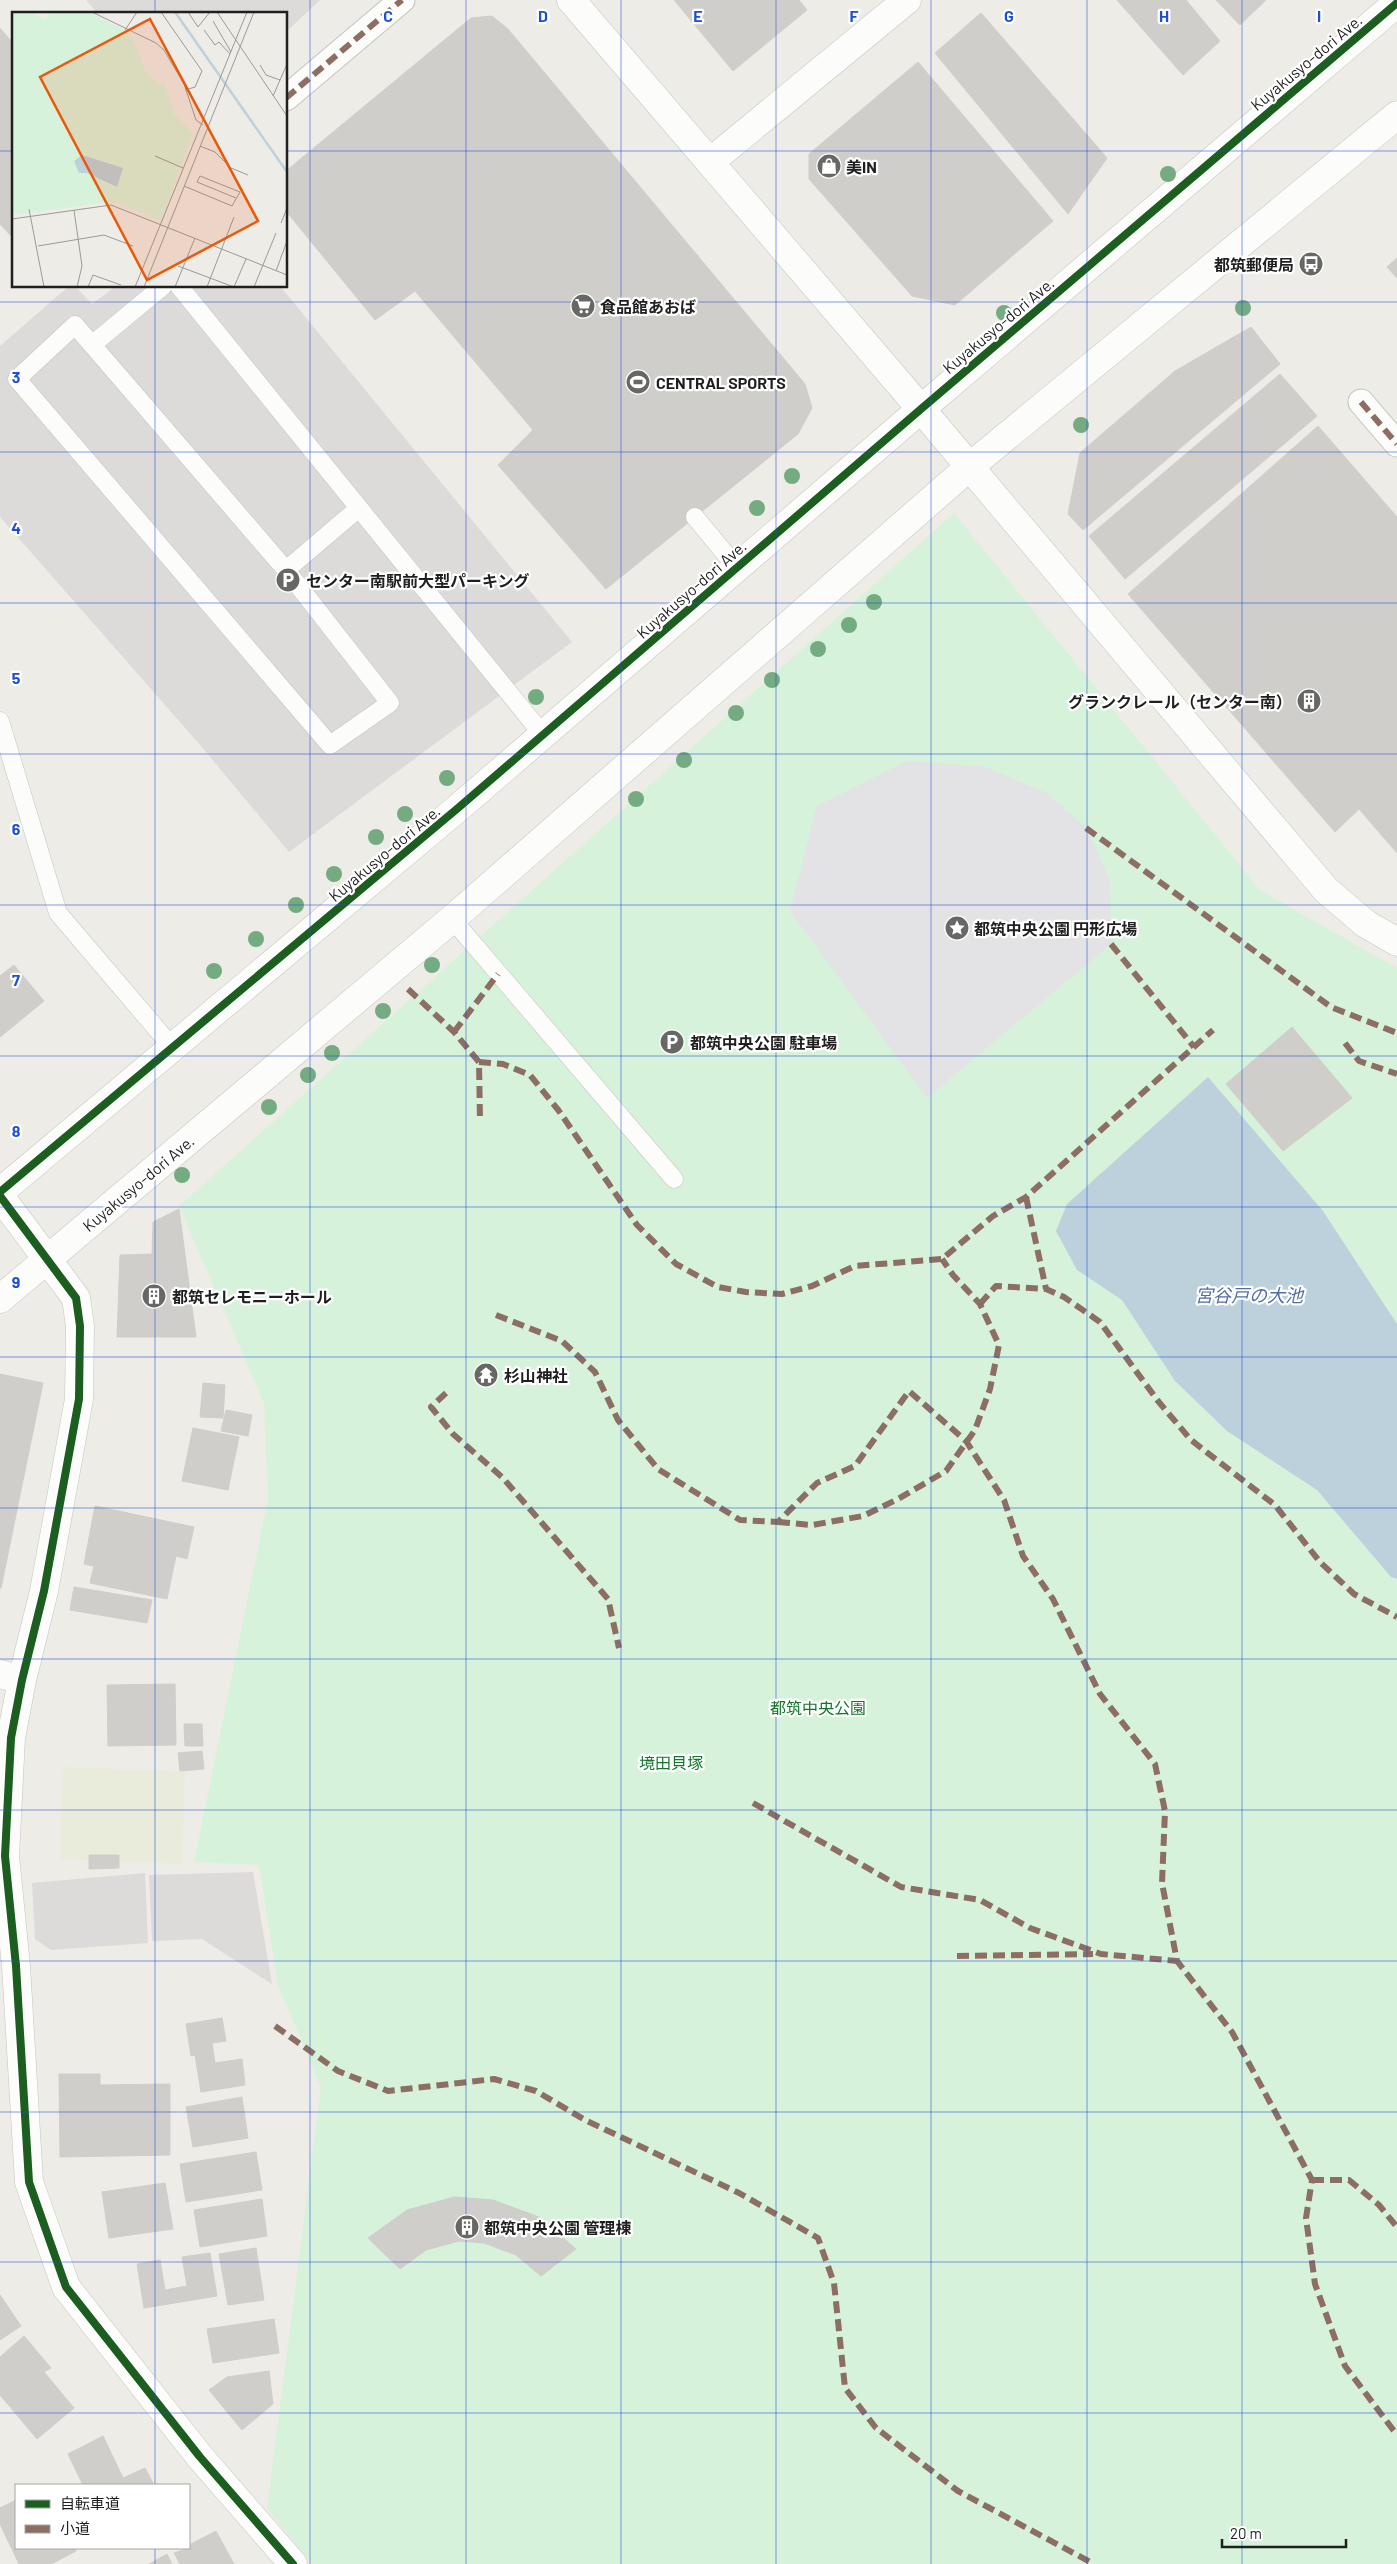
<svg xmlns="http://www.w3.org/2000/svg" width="1397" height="2564" font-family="Barlow,'Noto Sans JP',sans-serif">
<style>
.residential{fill:#dcdbd9}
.farmland{fill:#e9ecdb}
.park{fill:#d7f2db}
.plaza{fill:#e3e2e5}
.water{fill:#bdd1dd}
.building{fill:#d0ceca;stroke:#d0cec9}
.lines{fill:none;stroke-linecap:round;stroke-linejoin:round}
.service-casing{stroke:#c4c4c2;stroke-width:19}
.pedestrian-casing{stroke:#c4c4c2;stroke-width:27}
.minor-casing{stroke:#c4c4c2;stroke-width:29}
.tertiary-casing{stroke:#c4c4c2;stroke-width:29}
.service{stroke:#fcfcfb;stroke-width:18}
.pedestrian{stroke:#fcfcfb;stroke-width:25}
.minor{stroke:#fcfcfb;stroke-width:28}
.tertiary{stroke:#fcfcfb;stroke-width:28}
.quiet{stroke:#8d6e63;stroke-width:6;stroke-dasharray:12 6;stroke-linecap:butt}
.cycleway-casing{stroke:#fff;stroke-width:11}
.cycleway{stroke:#1b5e20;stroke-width:8}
.tree{fill:#75ab80}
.grid{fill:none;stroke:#1d4ed8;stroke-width:1;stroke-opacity:0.55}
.labels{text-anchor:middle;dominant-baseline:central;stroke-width:4.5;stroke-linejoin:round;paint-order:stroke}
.street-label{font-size:16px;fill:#1f1f1f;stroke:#fff}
.poi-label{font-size:16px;font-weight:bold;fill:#1f1f1f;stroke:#fff;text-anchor:start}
.park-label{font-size:16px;fill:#13762b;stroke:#fff}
.water-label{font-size:18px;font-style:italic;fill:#516ea8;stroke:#fff}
.inset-river{fill:none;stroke:#bdd1dd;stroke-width:2.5}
.inset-road{fill:none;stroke:#9b9a97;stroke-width:1}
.view{fill:#e8590c;fill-opacity:0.15;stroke:#e8590c;stroke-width:2.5}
.inset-edge{fill:none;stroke:#1f1f1f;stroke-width:2.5}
.grid-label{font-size:16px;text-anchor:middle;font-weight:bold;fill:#1d4ed8;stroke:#fff;stroke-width:4.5;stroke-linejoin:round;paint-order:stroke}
</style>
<rect width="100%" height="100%" fill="#edece7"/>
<!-- residential -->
<g class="residential">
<path d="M86 0H320L286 32V14H98Z"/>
<path d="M69 286H75L92 304 116 286H280L572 642 289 852 201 746 0 517V346Z"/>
<path d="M253 1872 272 1984 202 1939 152 1941 149 1875Z"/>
<path d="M145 1873 148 1943 51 1950 35 1939 32 1883Z"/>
</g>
<!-- farmland -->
<path class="farmland" d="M63 1767 185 1772 182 1864 60 1859Z"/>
<!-- park -->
<path class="park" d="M954 513 1260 890 1397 968V2564H312L267 2508 321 2087 278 1985 259 1865 194 1862 268 1499 264 1403 179 1206Z"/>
<!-- plaza -->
<path class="plaza" d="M907 761 983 766 1047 793 1086 828 1110 880 1111 944 927 1098 790 911 817 806Z"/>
<!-- water -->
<path class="water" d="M1208 1077 1323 1211 1397 1324V1579L1391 1577 1317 1490 1227 1431 1175 1381 1122 1300 1077 1270 1056 1231 1067 1204Z"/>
<!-- building -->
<g class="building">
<path d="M674 0H799L807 10 733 71Z"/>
<path d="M1117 0H1186L1220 41 1183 75Z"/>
<path d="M1216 0H1266L1240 25Z"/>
<path d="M981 13 1107 158 1068 214 935 53Z"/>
<path d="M492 16 508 29 805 384 812 408 798 434 606 589 498 465 533 430 415 291 375 320 286 211V171L471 18Z"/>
<path d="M0 28 14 45V239L0 224Z"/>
<path d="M918 62 1053 221 955 305 912 296 809 179V154Z"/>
<path d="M1397 258V278L1387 267Z"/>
<path d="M1251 327 1280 364 1083 530 1068 514 1080 453 1175 371Z"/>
<path d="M1280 374 1317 416 1125 579 1089 536Z"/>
<path d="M1318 426 1397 517V853L1359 809 1335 832 1128 594Z"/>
<path d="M14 965 44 1001 0 1037V976Z"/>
<path d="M1292 1027 1352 1098 1283 1151 1226 1084Z"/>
<path d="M179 1209 196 1337H117L120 1255 152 1254 153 1222Z"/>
<path d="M0 1374 43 1383 1 1588H0Z"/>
<path d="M203 1383 225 1385 223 1418 200 1417Z"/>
<path d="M226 1410 252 1415 248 1436 221 1431Z"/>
<path d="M193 1428 239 1437 228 1490 182 1481Z"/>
<path d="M95 1506 194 1527 187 1559 176 1556 167 1599 90 1583 94 1566 84 1564Z"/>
<path d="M74 1587 152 1600 147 1623 70 1610Z"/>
<path d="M175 1684 176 1745 108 1746 107 1685Z"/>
<path d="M184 1724H202L203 1746H185Z"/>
<path d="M202 1751 204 1769 180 1771 178 1753Z"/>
<path d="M89 1855H119V1868L89 1869Z"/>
<path d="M222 2018 226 2041 212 2043 215 2063 242 2059 245 2085 201 2092 195 2055 191 2056 186 2024Z"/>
<path d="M59 2074H100V2085L170 2084V2155L60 2157Z"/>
<path d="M242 2097 248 2138 193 2147 186 2107Z"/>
<path d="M256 2152 262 2190 186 2202 180 2164Z"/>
<path d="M165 2183 173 2229 109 2238 102 2192Z"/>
<path d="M454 2197 493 2200 539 2217 576 2249 541 2276 516 2255 484 2243 459 2241 426 2250 400 2269 368 2238 407 2210Z"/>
<path d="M262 2199 267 2236 200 2247 194 2210Z"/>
<path d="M256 2248 264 2300 228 2305 219 2254Z"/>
<path d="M210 2253 217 2296 144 2308 137 2264 160 2260 165 2290 187 2286 182 2257Z"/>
<path d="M0 2295 21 2326 0 2340Z"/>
<path d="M274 2319 279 2353 213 2363 207 2329Z"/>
<path d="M24 2336 51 2368 44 2372 74 2408 37 2439 0 2395V2357Z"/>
<path d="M269 2371 273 2404 242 2430 209 2390 227 2377Z"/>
<path d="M103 2436 123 2478 145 2468 154 2485H83L68 2454Z"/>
<path d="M16 2500V2548H74L76 2551 51 2564H19L0 2524V2508Z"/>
<path d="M216 2531 234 2564H180L174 2553 189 2548V2545Z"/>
<path d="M167 2554 172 2564H149Z"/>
</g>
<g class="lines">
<defs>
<g id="service">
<path d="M179 286 543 735"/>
<path d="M75 325 286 570 390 703 330 745 17 379Z"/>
<path d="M93 344 163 286"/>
<path d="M695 517 737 568"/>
<path d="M286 570 359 508"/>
<path d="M0 721 58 913 172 1047"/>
<path d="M452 919 674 1179"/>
</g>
<g id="pedestrian">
<path d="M286 98 402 0"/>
<path d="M1361 402 1397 444"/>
</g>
<g id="minor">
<path d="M710 162 907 0"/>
<path d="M0 1674 22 1680"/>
</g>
<g id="tertiary">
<path d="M571 0 921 409 1326 890 1366 924 1397 942"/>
<path d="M0 1192 458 808 921 409 1397 3"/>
<path d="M0 1196 76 1298 80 1326 79 1399 44 1591 22 1680 11 1738 5 1856 16 1966 29 2182 66 2287 200 2457 293 2564"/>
<path d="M0 1299 452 919 968 468 1397 115"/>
</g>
</defs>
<!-- service casing -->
<use href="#service" class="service-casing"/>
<!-- pedestrian casing -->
<use href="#pedestrian" class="pedestrian-casing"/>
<!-- minor casing -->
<use href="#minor" class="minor-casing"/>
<!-- tertiary casing -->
<use href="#tertiary" class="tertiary-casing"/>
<!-- service -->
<use href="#service" class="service"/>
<!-- pedestrian -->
<use href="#pedestrian" class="pedestrian"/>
<!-- minor -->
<use href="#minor" class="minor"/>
<!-- tertiary -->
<use href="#tertiary" class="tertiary"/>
<!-- quiet -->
<g class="quiet">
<path d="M286 98 402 0"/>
<path d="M1361 402 1397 444"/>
<path d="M1086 828 1331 1007 1397 1033"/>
<path d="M1111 944 1194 1047"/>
<path d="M408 989 454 1032 479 1062 480 1121"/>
<path d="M454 1032 498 974"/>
<path d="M1345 1043 1359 1061 1397 1074"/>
<path d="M479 1062 503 1064 530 1075 559 1111 637 1225 676 1264 718 1287 746 1292 782 1294 812 1286 855 1266 942 1259 993 1216 1026 1197 1213 1030"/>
<path d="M1026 1197 1046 1289"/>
<path d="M980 1304 996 1286 1046 1289 1064 1297 1100 1322 1158 1401 1191 1440 1275 1505 1320 1562 1354 1594 1397 1617"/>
<path d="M496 1315 562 1341 595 1372 618 1420 658 1469 740 1520 778 1522 817 1483 855 1466 909 1391 966 1441 1004 1500 1023 1556 1053 1599 1100 1694 1155 1764 1165 1811 1162 1883 1177 1961 1232 2032 1312 2180 1306 2218 1315 2284 1345 2366 1397 2435"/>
<path d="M446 1393 431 1407 453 1434 502 1477 608 1599 619 1648"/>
<path d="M778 1522 812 1525 863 1516 898 1499 946 1471 975 1430 990 1389 999 1345 980 1304 953 1275 942 1259"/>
<path d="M753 1803 901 1887 980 1900 1030 1928 1101 1954 1177 1961"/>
<path d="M957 1956 1093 1954"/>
<path d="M275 2026 338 2071 388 2091 494 2079 536 2091 585 2120 739 2193 818 2238 834 2283 845 2388 876 2428 958 2491 1094 2564"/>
<path d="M1312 2180H1349L1379 2205 1397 2227"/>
</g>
<defs>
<g id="cycleway">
<path d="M0 1192 458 808 921 409 1397 3"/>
<path d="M0 1196 76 1298 80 1326 79 1399 44 1591 22 1680 11 1738 5 1856 16 1966 29 2182 66 2287 200 2457 293 2564"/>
</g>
</defs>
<!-- cycleway casing -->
<use href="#cycleway" class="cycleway-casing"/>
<!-- cycleway -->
<use href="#cycleway" class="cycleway"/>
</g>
<!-- trees -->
<g class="tree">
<circle cx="1168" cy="174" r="8"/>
<circle cx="1243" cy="308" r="8"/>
<circle cx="1004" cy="313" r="8"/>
<circle cx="1081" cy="425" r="8"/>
<circle cx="792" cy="476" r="8"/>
<circle cx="757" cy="508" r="8"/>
<circle cx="874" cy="602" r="8"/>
<circle cx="849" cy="625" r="8"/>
<circle cx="818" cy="649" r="8"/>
<circle cx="772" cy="680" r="8"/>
<circle cx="536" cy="697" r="8"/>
<circle cx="736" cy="713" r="8"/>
<circle cx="684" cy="760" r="8"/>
<circle cx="447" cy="778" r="8"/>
<circle cx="636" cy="799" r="8"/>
<circle cx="405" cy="814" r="8"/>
<circle cx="376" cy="837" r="8"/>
<circle cx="334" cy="874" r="8"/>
<circle cx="296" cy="905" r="8"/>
<circle cx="256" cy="939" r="8"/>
<circle cx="432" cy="965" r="8"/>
<circle cx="214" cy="971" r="8"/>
<circle cx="383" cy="1011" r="8"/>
<circle cx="332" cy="1053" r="8"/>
<circle cx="308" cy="1075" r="8"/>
<circle cx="269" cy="1107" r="8"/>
<circle cx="182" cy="1175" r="8"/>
</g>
<!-- grid -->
<path class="grid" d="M155 0V14M310 0V2564M466 0V2564M621 0V2564M776 0V2564M931 0V2564M1087 0V2564M1242 0V2564M0 151H14M286 151H1397M155 286V2485M0 302H1397M0 452H1397M0 603H1397M0 754H1397M0 905H1397M0 1056H1397M0 1207H1397M0 1357H1397M0 1508H1397M0 1659H1397M0 1810H1397M0 1961H1397M0 2112H1397M0 2262H1397M0 2413H1397M155 2548V2564"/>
<!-- icons -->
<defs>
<symbol id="shop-disc" viewBox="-11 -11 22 22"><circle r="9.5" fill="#676765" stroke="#fff"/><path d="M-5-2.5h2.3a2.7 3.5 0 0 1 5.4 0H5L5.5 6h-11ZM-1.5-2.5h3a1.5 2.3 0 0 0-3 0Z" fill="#fff"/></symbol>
<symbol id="bus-disc" viewBox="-11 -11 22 22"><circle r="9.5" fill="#676765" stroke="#fff"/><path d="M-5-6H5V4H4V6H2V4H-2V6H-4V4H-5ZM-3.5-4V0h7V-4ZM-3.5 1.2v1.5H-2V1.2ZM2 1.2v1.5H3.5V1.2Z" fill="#fff"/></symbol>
<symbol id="supermarket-disc" viewBox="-11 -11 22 22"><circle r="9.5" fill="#676765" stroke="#fff"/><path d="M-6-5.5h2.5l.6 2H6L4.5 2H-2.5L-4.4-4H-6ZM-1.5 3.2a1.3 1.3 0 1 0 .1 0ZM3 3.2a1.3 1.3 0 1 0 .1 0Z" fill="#fff"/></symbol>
<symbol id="stadium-disc" viewBox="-11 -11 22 22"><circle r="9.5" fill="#676765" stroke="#fff"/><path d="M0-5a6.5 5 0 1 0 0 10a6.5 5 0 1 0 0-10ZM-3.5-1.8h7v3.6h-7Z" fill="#fff"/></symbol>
<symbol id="parking-disc" viewBox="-11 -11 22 22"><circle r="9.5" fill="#676765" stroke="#fff"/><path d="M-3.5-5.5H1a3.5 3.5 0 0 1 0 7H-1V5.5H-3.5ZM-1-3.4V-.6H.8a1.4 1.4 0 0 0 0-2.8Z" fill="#fff"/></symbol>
<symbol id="building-disc" viewBox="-11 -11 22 22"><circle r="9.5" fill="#676765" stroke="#fff"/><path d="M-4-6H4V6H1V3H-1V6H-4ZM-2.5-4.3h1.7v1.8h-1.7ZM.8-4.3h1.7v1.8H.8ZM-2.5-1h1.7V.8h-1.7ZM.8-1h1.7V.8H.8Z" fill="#fff"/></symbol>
<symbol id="sight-disc" viewBox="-11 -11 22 22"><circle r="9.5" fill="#676765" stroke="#fff"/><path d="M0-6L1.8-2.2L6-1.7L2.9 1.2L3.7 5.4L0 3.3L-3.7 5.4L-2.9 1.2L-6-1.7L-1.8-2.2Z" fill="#fff"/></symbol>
<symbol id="temple-disc" viewBox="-11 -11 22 22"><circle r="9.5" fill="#676765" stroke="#fff"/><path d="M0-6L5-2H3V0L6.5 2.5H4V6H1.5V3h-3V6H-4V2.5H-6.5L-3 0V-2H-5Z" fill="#fff"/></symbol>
</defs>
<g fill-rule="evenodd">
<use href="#shop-disc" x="815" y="152" width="28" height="28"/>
<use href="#bus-disc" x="1297" y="250" width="28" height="28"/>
<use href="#supermarket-disc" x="569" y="292" width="28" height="28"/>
<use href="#stadium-disc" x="624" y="368" width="28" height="28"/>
<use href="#parking-disc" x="274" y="566" width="28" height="28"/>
<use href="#building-disc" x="1295" y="687" width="28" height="28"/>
<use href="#sight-disc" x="943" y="914" width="28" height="28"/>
<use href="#parking-disc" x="658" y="1028" width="28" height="28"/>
<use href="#building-disc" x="140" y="1282" width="28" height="28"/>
<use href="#temple-disc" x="472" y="1361" width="28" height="28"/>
<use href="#building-disc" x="453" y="2213" width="28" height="28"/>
</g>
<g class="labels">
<!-- street labels -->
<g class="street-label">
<text transform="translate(1306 62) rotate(-40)">Kuyakusyo-dori Ave.</text>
<text transform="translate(998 325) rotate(-40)">Kuyakusyo-dori Ave.</text>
<text transform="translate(691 589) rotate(-41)">Kuyakusyo-dori Ave.</text>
<text transform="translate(384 853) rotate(-40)">Kuyakusyo-dori Ave.</text>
<text transform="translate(138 1183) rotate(-40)">Kuyakusyo-dori Ave.</text>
</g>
<!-- poi labels -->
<g class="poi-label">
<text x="846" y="166">美IN</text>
<text x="1294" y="264" text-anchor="end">都筑郵便局</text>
<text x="600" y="306">食品館あおば</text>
<text x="656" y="382">CENTRAL SPORTS</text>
<text x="306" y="580">センター南駅前大型パーキング</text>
<text x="1292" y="701" text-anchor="end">グランクレール（センター南）</text>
<text x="974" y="928">都筑中央公園 円形広場</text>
<text x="690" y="1042">都筑中央公園 駐車場</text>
<text x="172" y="1296">都筑セレモニーホール</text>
<text x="504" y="1375">杉山神社</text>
<text x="484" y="2227">都筑中央公園 管理棟</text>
</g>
<!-- park labels -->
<g class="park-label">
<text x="818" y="1707">都筑中央公園</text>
<text x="671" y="1762">境田貝塚</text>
</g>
<!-- water labels -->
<g class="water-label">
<text x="1249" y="1295">宮谷戸の大池</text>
</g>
</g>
<!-- overview -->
<g transform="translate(12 12)">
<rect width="275" height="275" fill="#edece7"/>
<path d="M0 0H18L34 7 39 0H78L119 22 133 58 147 73 152 70 162 102 181 121 149 209 109 192 90 191 0 203Z" fill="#d7f2db"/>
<path d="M70 143 111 156 105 175 75 161H67L62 149Z" fill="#bdd1dd"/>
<path class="inset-river" d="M163 0 275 160"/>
<path class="inset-road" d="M80 0 144 31 152 38 172 72 184 108 191 113M149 0 190 59 183 75 173 78M176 0 186 15 198 0M205 0 275 104M201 9 219 40M113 18 125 0M192 18 203 33 207 30 218 42M248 53 254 63 268 68M261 84 275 52M188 134 203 140 219 156 236 163M143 144 171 156M172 174 220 194 228 180 188 164 185 170 224 186M17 197 32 275M62 198 70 254 65 275M0 207 99 193 275 263M269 211 275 196M26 234 92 223 121 234M166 254 222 275 234 247M264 259 275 229M76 275 81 263 109 273M123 275 235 0M132 275 242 0M163 275 183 226M195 275 222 205M242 275 264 221"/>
<path class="view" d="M138 7 246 209 135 268 28 65Z"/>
<rect width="275" height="275" class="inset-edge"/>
</g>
<g class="grid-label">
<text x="388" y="22">C</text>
<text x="543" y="22">D</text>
<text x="698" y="22">E</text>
<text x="854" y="22">F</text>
<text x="1009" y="22">G</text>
<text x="1164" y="22">H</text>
<text x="1319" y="22">I</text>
<text x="16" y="383">3</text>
<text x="16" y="534">4</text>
<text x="16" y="684">5</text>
<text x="16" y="835">6</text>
<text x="16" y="986">7</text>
<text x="16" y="1137">8</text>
<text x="16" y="1288">9</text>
</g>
<!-- legend -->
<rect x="15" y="2484" width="175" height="65" fill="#ffffff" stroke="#a5a5a5"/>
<rect x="25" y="2500" width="25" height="8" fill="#1b5e20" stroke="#a5a5a5"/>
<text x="60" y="2509" font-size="15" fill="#1f1f1f">自転車道</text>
<rect x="25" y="2525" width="25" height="8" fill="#8d6e63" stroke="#a5a5a5"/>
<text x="60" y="2534" font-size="15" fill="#1f1f1f">小道</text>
<!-- scale -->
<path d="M1222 2539v8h124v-8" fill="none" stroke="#1f1f1f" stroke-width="2.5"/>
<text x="1230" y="2539" font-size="15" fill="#1f1f1f" stroke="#ffffff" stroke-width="4" paint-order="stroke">20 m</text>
</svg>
